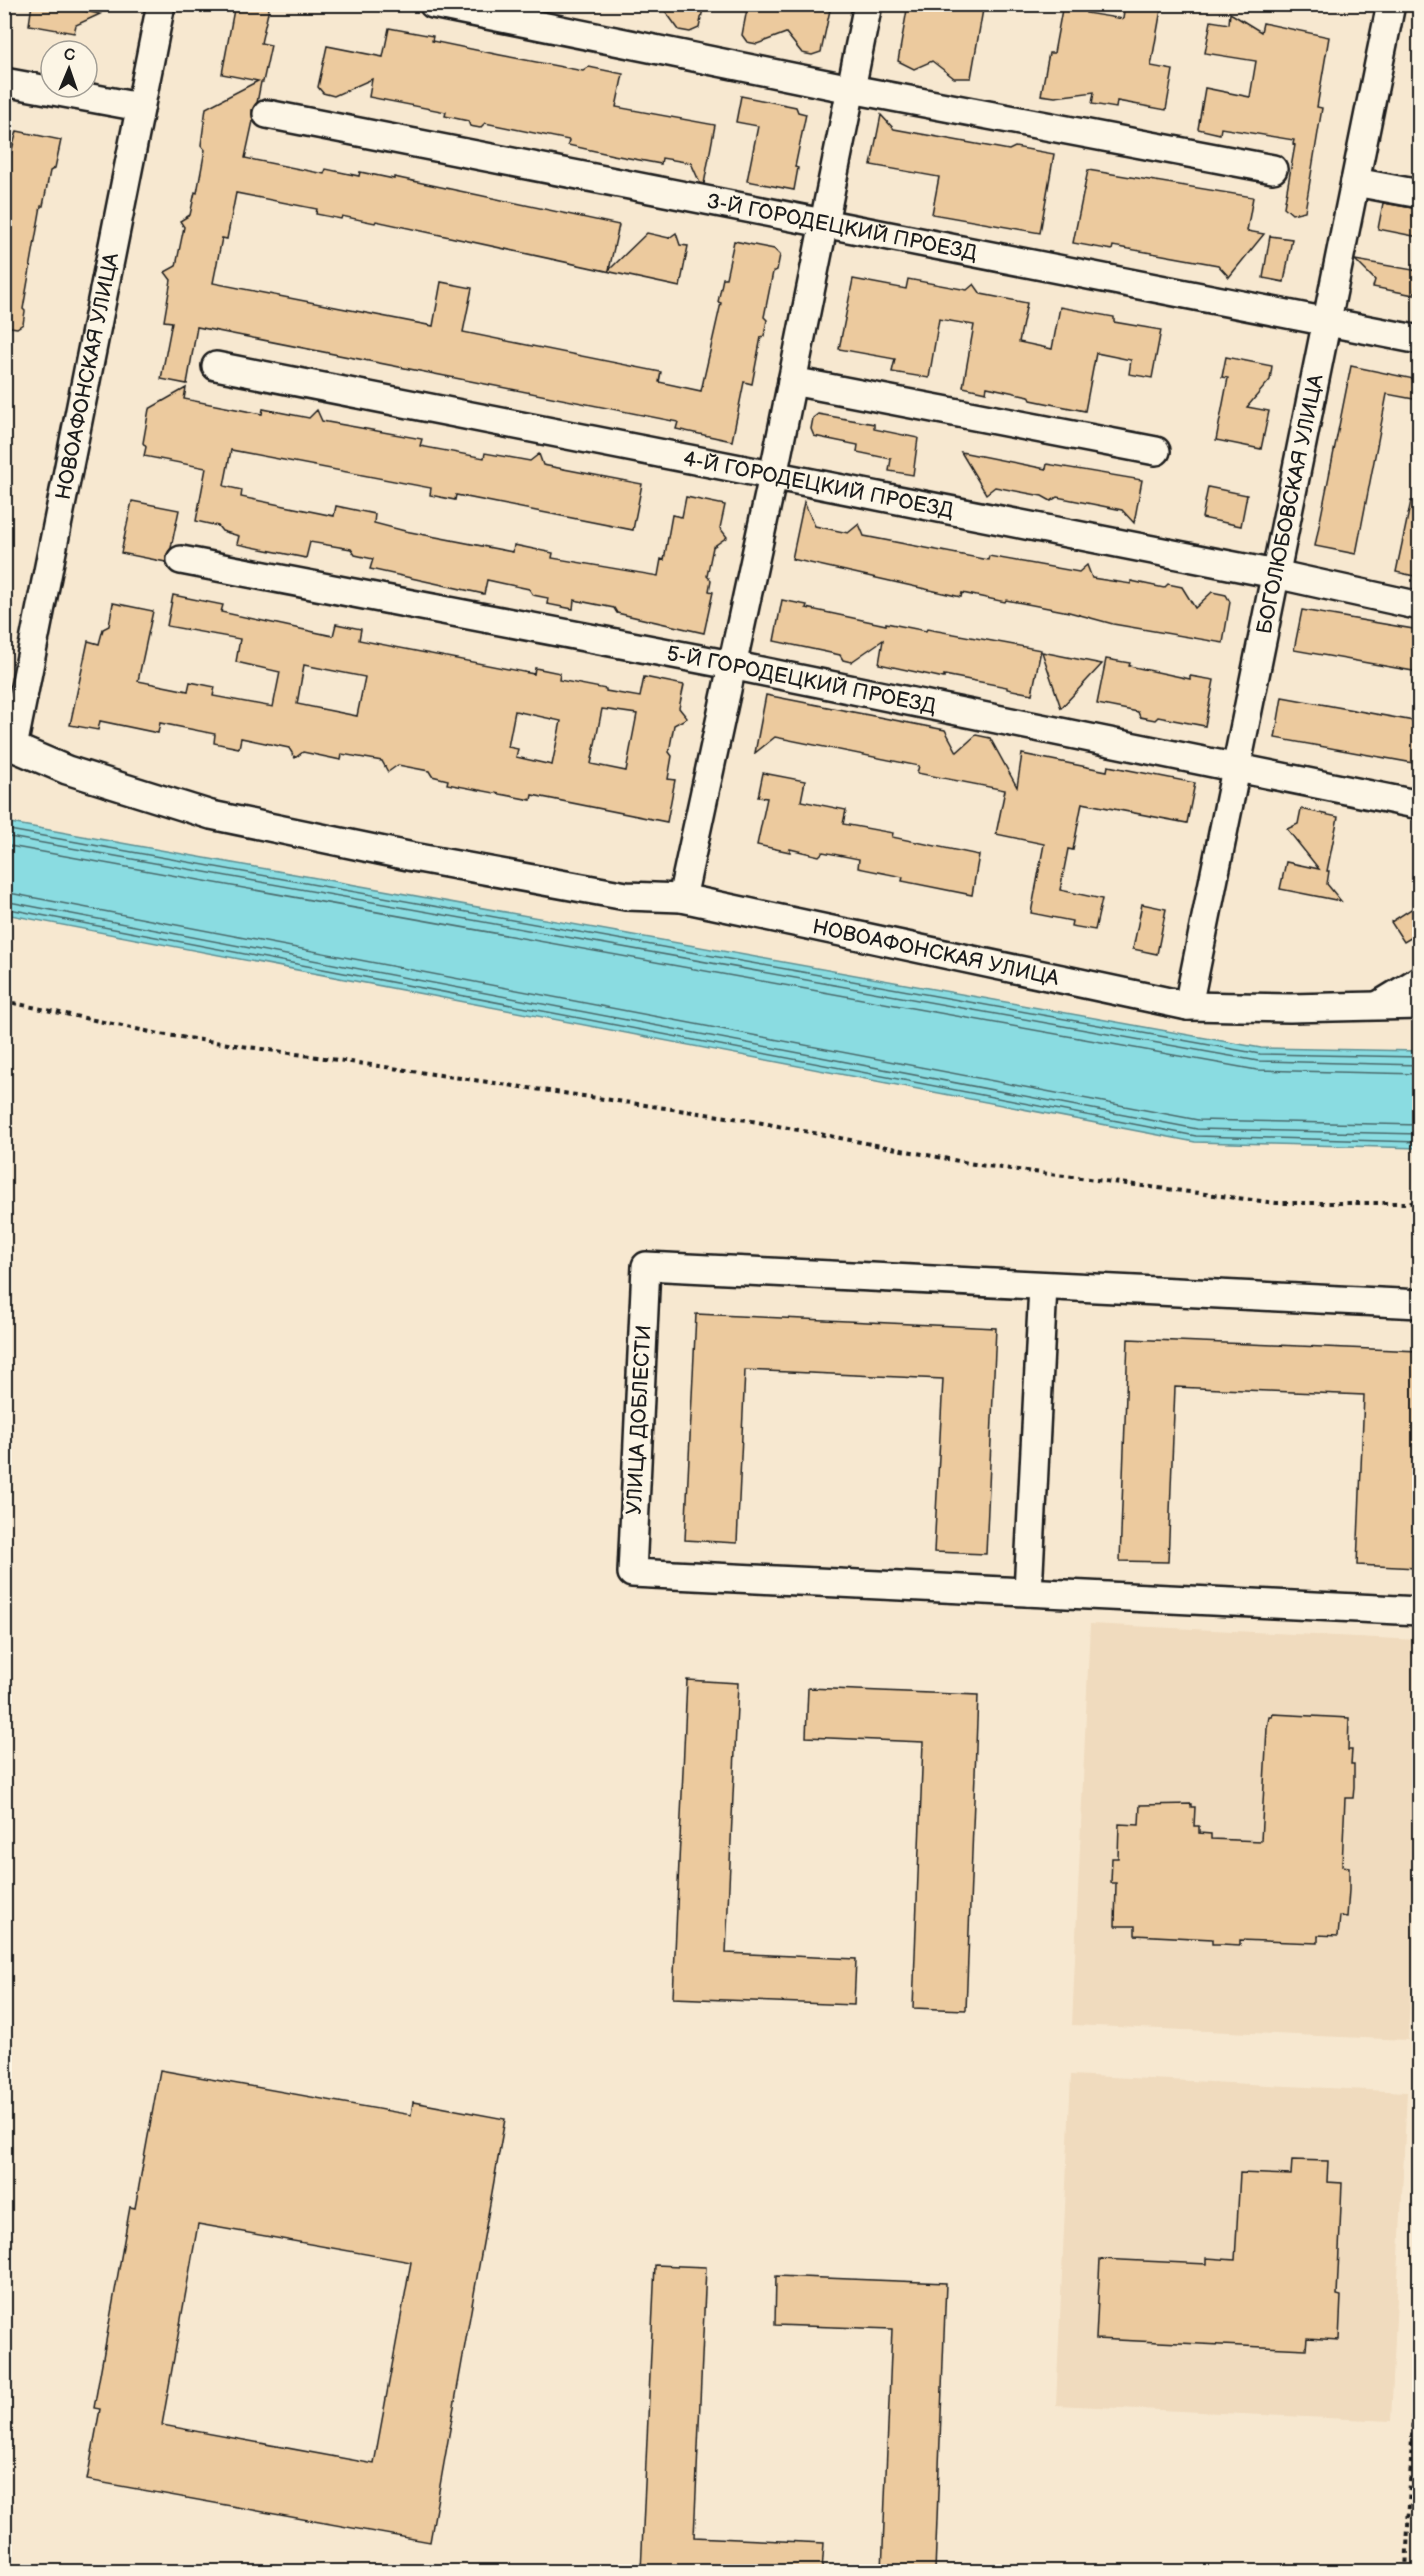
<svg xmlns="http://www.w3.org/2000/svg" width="1424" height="2576" font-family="'Balsamiq Sans',sans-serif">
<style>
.built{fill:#f0dbbe}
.water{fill:#8adce1;stroke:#5e8f92;stroke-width:1.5}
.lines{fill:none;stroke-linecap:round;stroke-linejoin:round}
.shore{stroke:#48696b;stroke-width:1.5}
.building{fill:#ecca9e;stroke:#1c1c1c;stroke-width:1.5;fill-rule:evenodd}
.minor-casing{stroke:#1c1c1c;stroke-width:32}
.path{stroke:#1c1c1c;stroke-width:4;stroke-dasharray:4.5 4.5;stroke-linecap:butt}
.minor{stroke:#fcf5e5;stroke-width:27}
.labels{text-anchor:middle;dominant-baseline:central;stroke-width:6;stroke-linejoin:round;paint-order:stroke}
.street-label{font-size:21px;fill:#1c1c1c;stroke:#fcf5e5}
</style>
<rect width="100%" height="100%" fill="#f7e8d0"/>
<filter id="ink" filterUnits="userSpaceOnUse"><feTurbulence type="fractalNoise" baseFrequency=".0167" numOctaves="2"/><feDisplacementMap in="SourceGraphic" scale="12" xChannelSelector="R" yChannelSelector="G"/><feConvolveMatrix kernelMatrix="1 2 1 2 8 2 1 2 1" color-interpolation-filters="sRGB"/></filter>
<g filter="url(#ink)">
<!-- built -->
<g class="built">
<path d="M1090 1624 1419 1640V1801L1408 2040 1072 2025Z"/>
<path d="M1071 2075 1407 2092 1391 2421 1056 2405Z"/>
</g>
<!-- water -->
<path class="water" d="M5 822 1261 1048 1419 1051V1148L1195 1142 5 914Z"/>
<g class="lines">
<!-- shore -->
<g class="shore">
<path d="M4 829 1260 1054 1420 1057"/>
<path d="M4 836 1258 1061 1420 1065"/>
<path d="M4 845 1257 1070 1420 1074"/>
<path d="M4 892 1198 1120 1420 1125"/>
<path d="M4 901 1197 1129 1420 1134"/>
<path d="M4 908 1196 1136 1420 1142"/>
</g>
</g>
<!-- building -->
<g class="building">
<path d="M32 4H47L100 14 76 25 74 33 29 25Z"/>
<path d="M235 4H270L261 43 271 45 263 82H261L257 103 252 110 253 121 245 158 324 174 326 169 359 176 360 172 394 179V177L619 225 609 270 647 233 669 238 676 233 680 245 688 246 680 287 376 221 375 223 342 216 341 219 316 214 317 209 236 193 227 239 222 238 213 283 433 326 441 282 472 288 463 332 661 372 659 382 701 391 721 303 718 302 723 278H726L734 241 774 249 780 255 777 270 773 272 764 317 767 320 764 336 761 337 752 384 744 382 732 441 676 429 678 422 197 327 187 384 161 379 172 322 164 321 171 280 165 272 176 266 184 227 180 221 190 215 195 192 197 193 205 150 201 145 206 108 258 81 222 74Z"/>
<path d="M660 4H704L699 28 690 32 679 30Z"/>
<path d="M748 4H802L830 10 821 52 812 55 802 53 786 33 757 44 747 42 742 35Z"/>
<path d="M908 4H984L971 78H954L932 61 914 69 898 61Z"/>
<path d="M1063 4H1088L1086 13 1123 19 1125 4H1162L1151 66 1173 70 1166 110 1117 101 1116 108 1092 104 1094 92 1055 97 1041 95 1049 53H1054Z"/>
<path d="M1230 13 1261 32 1263 23 1329 37 1317 107 1322 108 1305 211 1292 214 1284 207 1295 145 1293 144 1294 140 1221 128 1220 134 1198 129 1205 88 1250 97 1256 61 1205 53 1211 21 1229 24Z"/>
<path d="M389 28 433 36 432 41 500 55 583 71 589 67 623 74 616 107 715 125 704 184 700 183 691 163 662 158 661 164 613 155 568 145 569 140 485 123 480 128 470 126 468 121 445 116 446 112 369 97 372 79 334 96 323 93 318 87 327 46 383 57Z"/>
<path d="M741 96 796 107 798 112 806 114 795 167 798 168 794 190 747 181 758 126 736 122Z"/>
<path d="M881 115 894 129 1009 150 1015 147 1054 154 1040 233 932 214 939 177 871 165Z"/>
<path d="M17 131 61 140 55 168 50 171 43 206H41L23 309 25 311 23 324 17 328 4 326V179Z"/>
<path d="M1088 170 1253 197 1247 231 1264 234 1229 277 1218 265 1113 246 1112 250 1073 243Z"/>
<path d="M1383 203 1419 209V237L1378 229Z"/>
<path d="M1270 236 1292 239 1284 282 1263 278Z"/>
<path d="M1355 260 1419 271 1414 295 1373 287 1375 280Z"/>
<path d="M853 279 906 289 908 279 967 290 974 284 981 294 1027 303 1019 342 1052 349 1060 307 1114 317V322L1161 330 1152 378 1129 374 1131 360 1096 353 1085 411 1031 400 1029 396 987 387 986 392 963 387 974 325 939 319 929 378 892 372 895 359 839 349Z"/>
<path d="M1226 357 1272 366 1270 380 1247 407 1269 411 1261 449 1216 440 1228 378 1222 377Z"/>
<path d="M1351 366 1419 380V400L1387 394 1356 554 1315 546Z"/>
<path d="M186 388 184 399 262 414 263 409 309 418 317 410 322 421 422 439 420 446 484 458 485 453 530 461 539 454 543 465 642 484 633 530 456 495 455 500 430 495 431 488 231 450 224 486 242 490 241 497 334 516 336 506 375 514 374 523 405 531 513 552 514 545 553 553 552 558 658 576 661 559 664 560 672 515 682 517 686 497 725 505 720 528 727 537 713 547 707 576 711 580 709 591 713 592 704 633 617 613 614 608 574 600 573 609 547 604 548 598 533 595 529 589 487 580 484 594 370 569 373 559 355 555 351 549 310 542 306 558 237 544 239 536 222 531 218 526 196 521 206 468 144 456 146 447 143 443 149 409Z"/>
<path d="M818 414 874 424V429L918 438 913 475 889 471 891 459 857 452 858 445 814 436 811 429 813 418Z"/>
<path d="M961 452 1046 469 1047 464 1142 480 1134 523 1122 510 1057 497 1051 501 1042 496 995 487 986 494Z"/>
<path d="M1208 487 1247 495 1241 526 1202 518Z"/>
<path d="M132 501 179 510 171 548 166 556V562L121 553Z"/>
<path d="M1411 501 1419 502V577L1396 572Z"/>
<path d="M804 502 815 526 848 533 859 524 864 536 988 560 989 556 1079 572 1087 565 1092 578 1131 584V581L1164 588 1168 584 1182 587 1195 608 1212 592 1226 595 1230 602 1223 643 1113 624 1069 612 1006 600 1005 602 962 593 961 597 792 559Z"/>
<path d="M173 595 223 605 221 612 333 636 336 624 361 629 359 640 534 674 535 668 560 673 559 680 606 689V691L640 697 644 677 684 685 679 708 687 718 674 725 669 752 672 756 668 779 675 780 667 822 532 795 531 800 447 784 448 780 432 776 429 771 398 765 388 772 382 761 342 754 341 760 303 752 295 758 289 748 241 738 239 748 214 743 215 734 160 723 158 733 100 721 98 730 70 725 88 641 99 644 103 629 109 626 113 603 153 611 138 681 188 691 190 682 215 687 213 696 273 707 280 672 236 662 240 639 167 626ZM304 665 365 677 357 716 297 704ZM602 709 637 714 626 771 591 764ZM515 711 561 721 552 765 516 757 518 749 508 747Z"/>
<path d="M782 600 807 605 806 608 886 625V623L926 631 927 629 1041 650 1032 694 1007 689V687L944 675V678L879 664 883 640 851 662 843 660 840 655 774 641Z"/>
<path d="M1302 610 1419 630V672L1294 650Z"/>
<path d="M1042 652 1102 664 1061 708Z"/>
<path d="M1106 659 1130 663 1129 666 1190 679V676L1214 680 1205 726 1158 717 1155 720 1140 717 1138 712 1097 704Z"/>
<path d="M766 695 945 730 957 752 976 735 990 738 1017 787 1022 754 1107 771 1108 766 1195 783 1187 823 1082 803 1073 850 1068 849 1060 890 1102 899 1095 930 1071 926 1072 921 1031 913 1044 844 996 834 1005 790 917 773 919 766 775 737 755 753Z"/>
<path d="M1282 697 1419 722V764L1275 738Z"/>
<path d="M763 773 805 781 801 801 846 810 843 824 893 833 892 837 979 855 972 895 902 881 903 877 858 868 859 859 823 852 819 856 790 849V852L757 845 767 798 758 797Z"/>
<path d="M1301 809 1338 817 1327 871H1329L1327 884 1341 901 1280 889 1286 862 1319 869 1287 829 1298 824Z"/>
<path d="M1142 904 1166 909 1157 954 1133 949Z"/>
<path d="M1419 904V933L1404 942 1391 922Z"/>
<path d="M696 1314 996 1328 986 1554 934 1552 943 1379 745 1370 737 1543 685 1540Z"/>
<path d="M1128 1339 1419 1351 1417 1568 1357 1565 1364 1395 1175 1387 1168 1562 1120 1561Z"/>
<path d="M687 1680 738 1683 726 1953 856 1959 854 2005 673 1998Z"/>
<path d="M808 1688 978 1695 966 2010 913 2008 923 1742 806 1737Z"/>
<path d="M1273 1714 1349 1718 1348 1750H1352L1351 1764H1354V1787L1353 1798H1345L1342 1866 1349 1867V1890L1347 1917 1340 1916 1338 1936 1318 1935V1943L1240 1940V1945L1221 1944H1212V1939L1135 1935V1926H1115L1116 1883H1111L1112 1858H1118L1119 1824 1139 1825 1140 1805 1191 1804V1807H1195L1194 1826H1199V1833L1211 1834V1839L1261 1841 1267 1728 1269 1717H1272Z"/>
<path d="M160 2070 411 2115 413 2102 505 2119 430 2542 87 2480 100 2409 94 2408 130 2207 135 2208ZM198 2224 411 2262 374 2464 162 2425Z"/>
<path d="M1292 2160 1328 2161 1327 2182 1342 2183 1337 2295 1341 2296 1339 2340 1307 2338 1306 2349 1096 2339 1100 2259 1207 2264V2258L1235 2260 1240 2173 1291 2175Z"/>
<path d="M655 2265 706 2267 694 2537 824 2543 822 2571H641Z"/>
<path d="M776 2276 946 2283 935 2571H882L892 2329 775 2325Z"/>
</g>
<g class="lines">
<defs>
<g id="minor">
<path d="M433 4 851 89 1273 169"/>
<path d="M4 82 140 107"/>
<path id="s1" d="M267 114 1420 340"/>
<path d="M1355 182 1420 194"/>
<path id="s2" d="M216 366 1275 574 1420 606"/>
<path d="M792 381 1156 451"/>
<path id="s3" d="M181 560 731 665 1420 805"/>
<path id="s4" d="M13 747 161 4"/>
<path id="s5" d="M4 748 13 747 67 770 211 815 413 857 626 896 682 898 1188 1006 1290 1008 1420 1005"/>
<path d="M682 898 773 476 868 4"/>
<path d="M1379 1005 1420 980"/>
<path id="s6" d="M1188 1006 1391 4"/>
<path d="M1420 1304 646 1266 632 1573 1420 1611"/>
<path d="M1028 1592 1043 1286"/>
</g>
</defs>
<!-- minor casing -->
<use href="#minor" class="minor-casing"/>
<!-- path -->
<g class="path">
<path d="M4 1001 160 1034 747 1120 979 1165 1276 1203H1420"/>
<path d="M1406 2572 1420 2258"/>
</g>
<!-- minor -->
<use href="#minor" class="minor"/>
</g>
</g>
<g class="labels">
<!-- street labels -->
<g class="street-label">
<text stroke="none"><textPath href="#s1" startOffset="586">3-Й ГОРОДЕЦКИЙ ПРОЕЗД</textPath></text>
<text stroke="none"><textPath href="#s4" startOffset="378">НОВОАФОНСКАЯ УЛИЦА</textPath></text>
<text stroke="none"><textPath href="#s2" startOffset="614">4-Й ГОРОДЕЦКИЙ ПРОЕЗД</textPath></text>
<text stroke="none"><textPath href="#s6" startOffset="512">БОГОЛЮБОВСКАЯ УЛИЦА</textPath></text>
<text stroke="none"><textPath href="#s3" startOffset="632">5-Й ГОРОДЕЦКИЙ ПРОЕЗД</textPath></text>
<text stroke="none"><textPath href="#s5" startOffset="957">НОВОАФОНСКАЯ УЛИЦА</textPath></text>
<text transform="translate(639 1420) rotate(-87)">УЛИЦА ДОБЛЕСТИ</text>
</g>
</g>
<!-- margin -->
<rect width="1424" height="2576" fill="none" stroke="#fcf5e5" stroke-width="24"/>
<rect x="12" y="12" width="1400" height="2552" fill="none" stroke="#1c1c1c" stroke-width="2" filter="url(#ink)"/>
<!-- north arrow -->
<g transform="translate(69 69) rotate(2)"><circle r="28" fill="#fcf5e5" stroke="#a29e95" stroke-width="1.5"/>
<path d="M0-4.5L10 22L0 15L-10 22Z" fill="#1c1c1c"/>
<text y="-9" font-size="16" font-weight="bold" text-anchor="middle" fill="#1c1c1c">С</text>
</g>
</svg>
